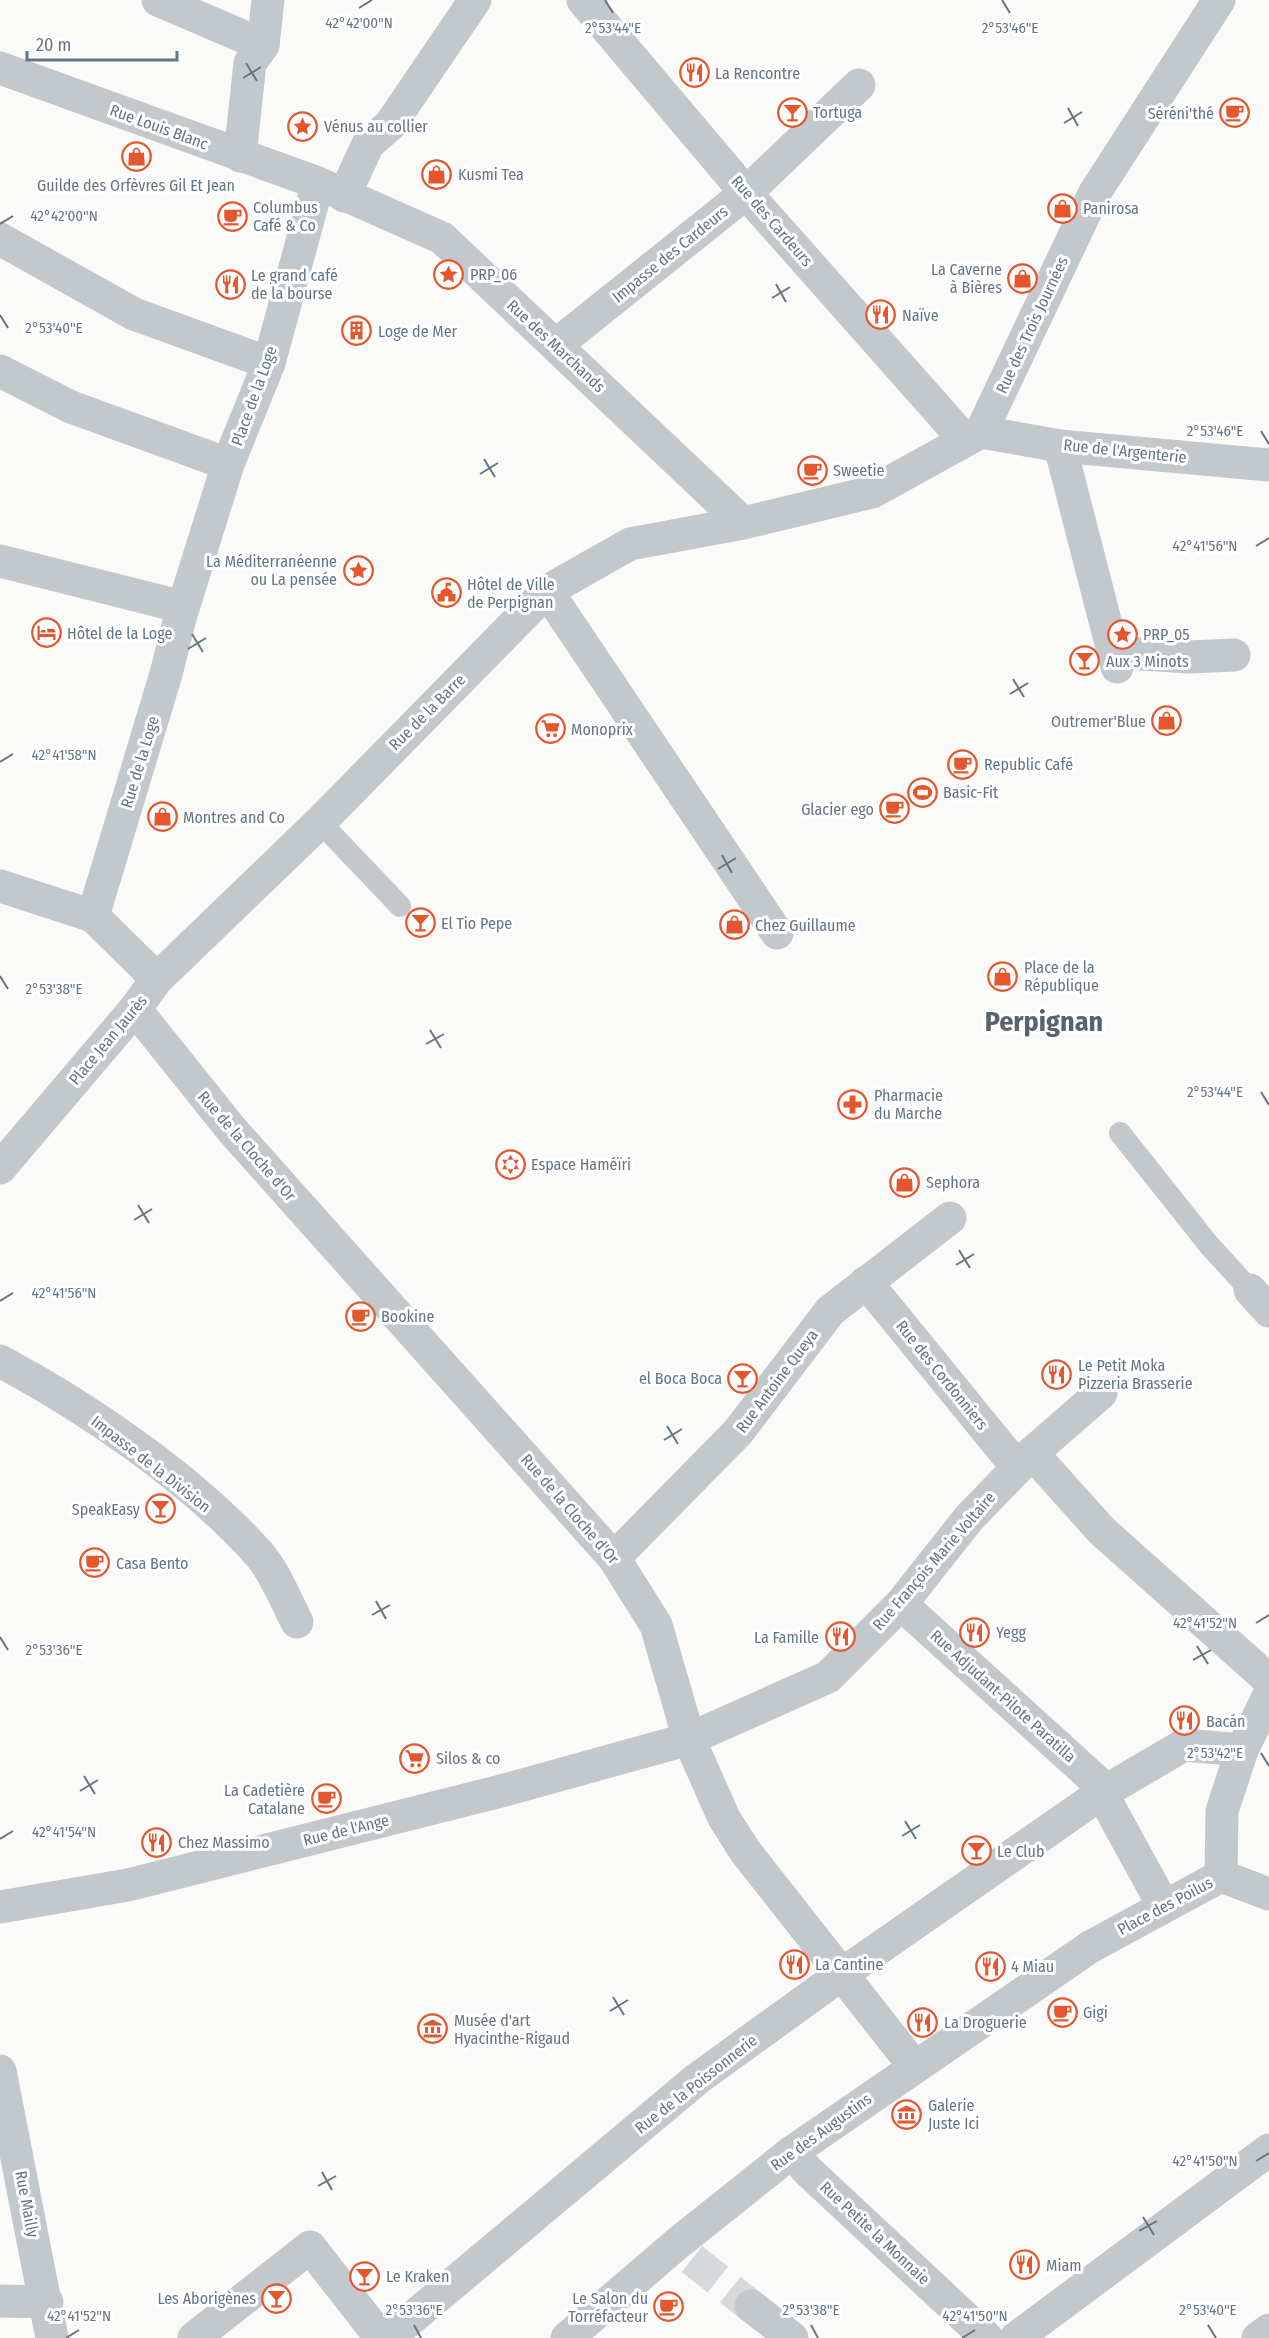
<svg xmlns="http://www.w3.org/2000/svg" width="1269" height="2338" font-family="'Fira Sans Condensed',sans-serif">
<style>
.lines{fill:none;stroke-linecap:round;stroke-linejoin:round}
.street-tunnel{stroke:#d5d9db;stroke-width:33;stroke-dasharray:33 16;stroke-linecap:butt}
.lane{stroke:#c3c8cc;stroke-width:22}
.street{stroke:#c3c8cc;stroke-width:33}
.ticks{fill:none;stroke:#657683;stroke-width:2}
.labels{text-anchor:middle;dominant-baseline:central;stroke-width:6;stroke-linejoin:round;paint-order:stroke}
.poi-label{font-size:16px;fill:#657683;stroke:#fff;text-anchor:start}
.street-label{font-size:16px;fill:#657683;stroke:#fff}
.town-label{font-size:28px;font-weight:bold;fill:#57646e;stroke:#fff}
.ticks-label{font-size:15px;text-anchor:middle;fill:#657683;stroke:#fff;stroke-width:6;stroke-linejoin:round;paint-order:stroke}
</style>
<rect width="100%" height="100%" fill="#fafaf8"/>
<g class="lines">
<!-- street-tunnel -->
<path class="street-tunnel" d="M692 2259 751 2306"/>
<!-- lane -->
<g class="lane">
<path d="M320 822 400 906"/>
<path d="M1120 1133 1209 1245 1250 1290"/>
</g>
<!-- street -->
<g class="street">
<path d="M158 0 263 45"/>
<path d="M583 0 746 193 964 439"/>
<path d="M0 68 318 183 442 238 743 523"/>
<path d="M240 156 250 63 263 45 268 0"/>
<path d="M344 196 368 144 390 125 475 0"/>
<path d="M0 239 134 314 269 363"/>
<path d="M556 345 746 193 859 85"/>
<path d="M0 371 71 407 228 464"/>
<path d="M981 432 1060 446 1269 465"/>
<path d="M1060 446 1117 667"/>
<path d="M0 561 183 607"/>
<path d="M547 591 777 933"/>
<path d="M1111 652 1189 657 1234 655"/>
<path d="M0 886 93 916 157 979"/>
<path d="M93 916 166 674 180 618 228 464 269 363 318 183"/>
<path d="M135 1009 232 1130 614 1558 656 1625 689 1739 724 1818 745 1851 914 2066"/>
<path d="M0 1168 135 1009 157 979 320 822 547 591 630 544 743 523 872 492 981 432 1094 194 1219 0"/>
<path d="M866 1282 1017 1467"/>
<path d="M1250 1290 1269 1311"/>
<path d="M0 1361C88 1408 192 1479 259 1554 275 1572 286 1601 297 1622"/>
<path d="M1032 1453 1102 1531 1269 1680"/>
<path d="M614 1558 738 1432 830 1311 950 1218"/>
<path d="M901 1604 1094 1779 1163 1905"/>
<path d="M1221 1876 1222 1811 1242 1750 1269 1695"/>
<path d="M1221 1876 1269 1894"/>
<path d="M0 1907 128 1885 501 1791 689 1739 828 1677 901 1604 969 1518 1032 1453 1101 1393"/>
<path d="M0 2071 52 2338"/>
<path d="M792 2152 807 2170 987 2338"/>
<path d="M0 2301 47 2302"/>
<path d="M751 2306 792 2338"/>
<path d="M194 2338 310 2247 381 2338"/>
<path d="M388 2338 697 2079 842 1974 1102 1793 1184 1745 1242 1750"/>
<path d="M567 2338 678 2243 792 2152 1090 1947 1221 1876"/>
<path d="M1016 2338 1269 2150"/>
<path d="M1258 2338 1269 2330"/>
</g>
</g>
<!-- ticks -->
<path class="ticks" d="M605 0 613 13M1002 0 1010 13M359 8 372 0M246 63 257 81M243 78 261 67M1068 108 1078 126M1064 123 1082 112M0 224 13 216M776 284 786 302M772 298 790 287M0 315 8 328M1261 431 1269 444M484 459 495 477M480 474 498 463M1256 546 1269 538M192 634 203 652M188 649 206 638M1013 679 1024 697M1010 694 1028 683M0 762 13 754M722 855 732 873M718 869 736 858M0 976 8 989M430 1030 441 1048M426 1044 444 1034M1261 1092 1269 1105M138 1205 149 1223M134 1220 152 1209M959 1250 970 1268M956 1265 974 1254M0 1301 13 1293M667 1426 678 1444M664 1440 682 1429M376 1601 386 1619M372 1615 390 1605M1256 1623 1269 1615M0 1637 8 1650M1197 1646 1208 1664M1193 1660 1211 1650M1261 1753 1269 1766M84 1776 95 1794M80 1791 98 1780M905 1821 916 1839M902 1836 920 1825M0 1839 13 1831M613 1997 624 2015M610 2011 628 2000M1256 2161 1269 2153M322 2172 332 2190M318 2186 336 2176M1143 2217 1154 2235M1139 2231 1157 2221M414 2325 421 2338M811 2325 818 2338M1208 2325 1216 2338M66 2338 79 2330M962 2338 975 2330"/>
<!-- icons -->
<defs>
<symbol id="restaurant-ring" viewBox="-11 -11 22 22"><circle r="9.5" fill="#fff" stroke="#e4572e" stroke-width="1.5"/><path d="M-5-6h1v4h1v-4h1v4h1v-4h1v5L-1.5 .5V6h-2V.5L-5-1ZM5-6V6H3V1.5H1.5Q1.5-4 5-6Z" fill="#e4572e"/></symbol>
<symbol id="bar-ring" viewBox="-11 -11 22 22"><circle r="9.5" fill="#fff" stroke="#e4572e" stroke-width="1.5"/><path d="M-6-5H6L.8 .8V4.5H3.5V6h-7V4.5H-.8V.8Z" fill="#e4572e"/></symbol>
<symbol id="cafe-ring" viewBox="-11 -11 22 22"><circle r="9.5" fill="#fff" stroke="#e4572e" stroke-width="1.5"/><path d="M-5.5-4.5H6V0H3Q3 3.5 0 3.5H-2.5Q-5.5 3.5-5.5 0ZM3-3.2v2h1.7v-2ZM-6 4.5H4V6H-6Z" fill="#e4572e"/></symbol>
<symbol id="sight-ring" viewBox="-11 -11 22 22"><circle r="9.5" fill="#fff" stroke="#e4572e" stroke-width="1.5"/><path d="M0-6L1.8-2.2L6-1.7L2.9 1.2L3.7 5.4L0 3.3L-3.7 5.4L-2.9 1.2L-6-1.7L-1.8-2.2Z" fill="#e4572e"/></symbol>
<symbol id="shop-ring" viewBox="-11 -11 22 22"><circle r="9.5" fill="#fff" stroke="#e4572e" stroke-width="1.5"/><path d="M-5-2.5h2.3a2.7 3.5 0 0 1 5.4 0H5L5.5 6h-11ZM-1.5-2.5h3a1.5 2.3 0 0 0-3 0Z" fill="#e4572e"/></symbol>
<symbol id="building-ring" viewBox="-11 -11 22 22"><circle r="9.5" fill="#fff" stroke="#e4572e" stroke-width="1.5"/><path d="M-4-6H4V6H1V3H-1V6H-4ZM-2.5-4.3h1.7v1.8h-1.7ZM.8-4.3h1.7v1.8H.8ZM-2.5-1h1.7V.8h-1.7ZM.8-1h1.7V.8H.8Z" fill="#e4572e"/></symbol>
<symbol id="civic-ring" viewBox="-11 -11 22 22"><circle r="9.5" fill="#fff" stroke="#e4572e" stroke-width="1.5"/><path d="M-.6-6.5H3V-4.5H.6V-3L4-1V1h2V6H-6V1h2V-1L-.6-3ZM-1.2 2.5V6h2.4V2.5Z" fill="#e4572e"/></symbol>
<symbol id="hotel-ring" viewBox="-11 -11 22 22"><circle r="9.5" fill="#fff" stroke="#e4572e" stroke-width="1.5"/><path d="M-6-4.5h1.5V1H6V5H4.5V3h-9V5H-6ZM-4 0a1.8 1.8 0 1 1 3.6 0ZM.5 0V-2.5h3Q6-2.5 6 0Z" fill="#e4572e"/></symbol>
<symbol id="supermarket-ring" viewBox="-11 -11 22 22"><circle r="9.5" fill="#fff" stroke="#e4572e" stroke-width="1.5"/><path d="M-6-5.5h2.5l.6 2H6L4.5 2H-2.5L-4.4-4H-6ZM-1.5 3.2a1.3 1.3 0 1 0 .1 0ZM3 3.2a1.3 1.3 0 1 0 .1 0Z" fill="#e4572e"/></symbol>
<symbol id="stadium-ring" viewBox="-11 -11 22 22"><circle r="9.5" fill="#fff" stroke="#e4572e" stroke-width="1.5"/><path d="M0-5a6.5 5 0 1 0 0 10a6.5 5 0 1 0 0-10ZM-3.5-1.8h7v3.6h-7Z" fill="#e4572e"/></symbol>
<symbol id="pharmacy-ring" viewBox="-11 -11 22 22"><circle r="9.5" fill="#fff" stroke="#e4572e" stroke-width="1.5"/><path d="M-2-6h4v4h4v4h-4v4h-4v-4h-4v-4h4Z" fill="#e4572e"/></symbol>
<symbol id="synagogue-ring" viewBox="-11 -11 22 22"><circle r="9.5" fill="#fff" stroke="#e4572e" stroke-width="1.5"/><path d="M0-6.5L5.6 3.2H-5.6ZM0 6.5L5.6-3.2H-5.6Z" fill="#e4572e"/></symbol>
<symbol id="museum-ring" viewBox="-11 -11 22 22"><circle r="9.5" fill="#fff" stroke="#e4572e" stroke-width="1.5"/><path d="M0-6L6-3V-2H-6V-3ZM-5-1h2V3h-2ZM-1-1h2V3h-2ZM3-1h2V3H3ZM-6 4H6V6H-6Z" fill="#e4572e"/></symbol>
</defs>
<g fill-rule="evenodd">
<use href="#restaurant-ring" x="678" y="56" width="33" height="33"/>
<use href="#bar-ring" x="776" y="96" width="33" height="33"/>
<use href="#cafe-ring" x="1218" y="96" width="33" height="33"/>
<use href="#sight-ring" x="286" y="110" width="33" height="33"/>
<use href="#shop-ring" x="120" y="140" width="33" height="33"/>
<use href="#shop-ring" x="420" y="158" width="33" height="33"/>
<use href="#shop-ring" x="1046" y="192" width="33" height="33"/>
<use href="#cafe-ring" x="216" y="200" width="33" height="33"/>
<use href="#sight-ring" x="432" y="258" width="33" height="33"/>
<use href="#shop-ring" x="1006" y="262" width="33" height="33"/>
<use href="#restaurant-ring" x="214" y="268" width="33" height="33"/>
<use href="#restaurant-ring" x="864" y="298" width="33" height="33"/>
<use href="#building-ring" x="340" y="314" width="33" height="33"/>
<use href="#cafe-ring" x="796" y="454" width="33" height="33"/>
<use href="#sight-ring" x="342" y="554" width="33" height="33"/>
<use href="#civic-ring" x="430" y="576" width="33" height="33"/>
<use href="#hotel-ring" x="30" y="616" width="33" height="33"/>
<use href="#sight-ring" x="1106" y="618" width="33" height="33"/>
<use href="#bar-ring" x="1068" y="644" width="33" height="33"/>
<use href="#shop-ring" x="1150" y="704" width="33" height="33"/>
<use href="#supermarket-ring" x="534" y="712" width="33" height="33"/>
<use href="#cafe-ring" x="946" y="748" width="33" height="33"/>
<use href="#stadium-ring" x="906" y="776" width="33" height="33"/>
<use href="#cafe-ring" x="878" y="792" width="33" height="33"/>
<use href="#shop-ring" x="146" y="800" width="33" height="33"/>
<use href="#bar-ring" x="404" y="906" width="33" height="33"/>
<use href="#shop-ring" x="718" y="908" width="33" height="33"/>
<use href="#shop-ring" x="986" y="960" width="33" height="33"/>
<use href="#pharmacy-ring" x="836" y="1088" width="33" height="33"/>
<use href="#synagogue-ring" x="494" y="1148" width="33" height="33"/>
<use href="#shop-ring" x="888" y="1166" width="33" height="33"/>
<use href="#cafe-ring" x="344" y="1300" width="33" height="33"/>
<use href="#restaurant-ring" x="1040" y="1358" width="33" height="33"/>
<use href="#bar-ring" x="726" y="1362" width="33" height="33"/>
<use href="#bar-ring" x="144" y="1492" width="33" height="33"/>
<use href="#cafe-ring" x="78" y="1546" width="33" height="33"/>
<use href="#restaurant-ring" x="958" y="1616" width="33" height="33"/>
<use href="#restaurant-ring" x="824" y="1620" width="33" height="33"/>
<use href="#restaurant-ring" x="1168" y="1704" width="33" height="33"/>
<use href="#supermarket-ring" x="398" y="1742" width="33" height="33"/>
<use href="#cafe-ring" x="310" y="1782" width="33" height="33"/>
<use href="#restaurant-ring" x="140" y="1826" width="33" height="33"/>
<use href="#bar-ring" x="960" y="1834" width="33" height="33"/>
<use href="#restaurant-ring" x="778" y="1948" width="33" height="33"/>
<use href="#restaurant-ring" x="974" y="1950" width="33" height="33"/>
<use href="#cafe-ring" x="1046" y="1996" width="33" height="33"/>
<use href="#restaurant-ring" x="906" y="2006" width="33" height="33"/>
<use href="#museum-ring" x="416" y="2012" width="33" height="33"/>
<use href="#museum-ring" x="890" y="2098" width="33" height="33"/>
<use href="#restaurant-ring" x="1008" y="2248" width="33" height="33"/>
<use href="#bar-ring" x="348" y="2260" width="33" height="33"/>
<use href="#bar-ring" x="260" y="2282" width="33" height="33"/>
<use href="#cafe-ring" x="652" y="2290" width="33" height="33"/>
</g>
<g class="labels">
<!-- poi labels -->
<g class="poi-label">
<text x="715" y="73">La Rencontre</text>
<text x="813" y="112">Tortuga</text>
<text x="1214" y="113" text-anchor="end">Séréni'thé</text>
<text x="324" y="126">Vénus au collier</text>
<text x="458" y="174">Kusmi Tea</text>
<text x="136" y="185" text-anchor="middle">Guilde des Orfèvres Gil Et Jean</text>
<text x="253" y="207">Columbus<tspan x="253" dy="18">Café &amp; Co</tspan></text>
<text x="1083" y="208">Panirosa</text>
<text x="1002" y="269" text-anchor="end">La Caverne<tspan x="1002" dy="18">à Bières</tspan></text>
<text x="470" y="274">PRP_06</text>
<text x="251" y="275">Le grand café<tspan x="251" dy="18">de la bourse</tspan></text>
<text x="902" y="315">Naïve</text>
<text x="378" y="331">Loge de Mer</text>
<text x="833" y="470">Sweetie</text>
<text x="337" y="561" text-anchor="end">La Méditerranéenne<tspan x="337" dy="18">ou La pensée</tspan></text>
<text x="467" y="584">Hôtel de Ville<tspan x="467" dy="18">de Perpignan</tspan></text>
<text x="67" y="633">Hôtel de la Loge</text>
<text x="1143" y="634">PRP_05</text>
<text x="1106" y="661">Aux 3 Minots</text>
<text x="1146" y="721" text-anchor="end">Outremer'Blue</text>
<text x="571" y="729">Monoprix</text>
<text x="984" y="764">Republic Café</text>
<text x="943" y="792">Basic-Fit</text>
<text x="874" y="809" text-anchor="end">Glacier ego</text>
<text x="183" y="817">Montres and Co</text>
<text x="441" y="923">El Tio Pepe</text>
<text x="755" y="925">Chez Guillaume</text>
<text x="1024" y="967">Place de la<tspan x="1024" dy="18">République</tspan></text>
<text x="874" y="1095">Pharmacie<tspan x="874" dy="18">du Marche</tspan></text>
<text x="531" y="1164">Espace Haméïri</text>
<text x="926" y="1182">Sephora</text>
<text x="381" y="1316">Bookine</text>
<text x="1078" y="1365">Le Petit Moka<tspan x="1078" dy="18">Pizzeria Brasserie</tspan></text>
<text x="722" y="1378" text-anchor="end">el Boca Boca</text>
<text x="140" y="1509" text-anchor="end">SpeakEasy</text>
<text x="116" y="1563">Casa Bento</text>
<text x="996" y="1632">Yegg</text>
<text x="819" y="1637" text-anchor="end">La Famille</text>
<text x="1206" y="1721">Bacán</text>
<text x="436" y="1758">Silos &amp; co</text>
<text x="305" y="1790" text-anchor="end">La Cadetière<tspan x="305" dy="18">Catalane</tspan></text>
<text x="178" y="1842">Chez Massimo</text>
<text x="997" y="1851">Le Club</text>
<text x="815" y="1964">La Cantine</text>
<text x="1011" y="1966">4 Miau</text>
<text x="1083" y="2012">Gigi</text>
<text x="454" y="2020">Musée d'art<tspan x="454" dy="18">Hyacinthe-Rigaud</tspan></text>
<text x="944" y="2022">La Droguerie</text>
<text x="928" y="2105">Galerie<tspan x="928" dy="18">Juste Ici</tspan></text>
<text x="1046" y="2265">Miam</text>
<text x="386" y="2276">Le Kraken</text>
<text x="256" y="2298" text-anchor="end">Les Aborigènes</text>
<text x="648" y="2298" text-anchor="end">Le Salon du<tspan x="648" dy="18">Torréfacteur</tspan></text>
</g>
<!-- street labels -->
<g class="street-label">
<text transform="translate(159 127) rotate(20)">Rue Louis Blanc</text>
<text transform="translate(772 221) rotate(49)">Rue des Cardeurs</text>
<text transform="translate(670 254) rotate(-39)">Impasse des Cardeurs</text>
<text transform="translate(1032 325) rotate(-65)">Rue des Trois Journées</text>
<text transform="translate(556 346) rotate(43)">Rue des Marchands</text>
<text transform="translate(254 396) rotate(-70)">Place de la Loge</text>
<text transform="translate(1125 451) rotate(6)">Rue de l'Argenterie</text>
<text transform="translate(427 712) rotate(-45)">Rue de la Barre</text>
<text transform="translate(140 762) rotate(-73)">Rue de la Loge</text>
<text transform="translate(108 1040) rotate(-50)">Place Jean Jaurès</text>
<text transform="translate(247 1146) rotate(49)">Rue de la Cloche d'Or</text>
<text transform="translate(942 1375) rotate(51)">Rue des Cordonniers</text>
<text transform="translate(777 1381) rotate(-53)">Rue Antoine Queya</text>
<text transform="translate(151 1464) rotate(38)">Impasse de la Division</text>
<text transform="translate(570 1509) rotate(49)">Rue de la Cloche d'Or</text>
<text transform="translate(934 1561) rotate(-49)">Rue François Marie Voltaire</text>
<text transform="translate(1003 1696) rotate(42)">Rue Adjudant-Pilote Paratilla</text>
<text transform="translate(346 1830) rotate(-14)">Rue de l'Ange</text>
<text transform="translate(1165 1906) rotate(-28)">Place des Poilus</text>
<text transform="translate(696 2084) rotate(-38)">Rue de la Poissonnerie</text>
<text transform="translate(821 2132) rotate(-36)">Rue des Augustins</text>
<text transform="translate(27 2204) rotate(79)">Rue Mailly</text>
<text transform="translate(875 2233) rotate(43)">Rue Petite la Monnaie</text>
</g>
<!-- town labels -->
<g class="town-label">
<text x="1044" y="1021">Perpignan</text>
</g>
</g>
<g class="ticks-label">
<text x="359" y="28">42°42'00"N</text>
<text x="613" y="33">2°53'44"E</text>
<text x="1010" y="33">2°53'46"E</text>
<text x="64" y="221">42°42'00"N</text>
<text x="54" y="333">2°53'40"E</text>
<text x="1215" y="436">2°53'46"E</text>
<text x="1205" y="551">42°41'56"N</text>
<text x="64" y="760">42°41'58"N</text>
<text x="54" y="994">2°53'38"E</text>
<text x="1215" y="1097">2°53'44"E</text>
<text x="64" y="1298">42°41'56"N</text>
<text x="1205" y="1628">42°41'52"N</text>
<text x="54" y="1655">2°53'36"E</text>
<text x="1215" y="1758">2°53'42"E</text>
<text x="64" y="1837">42°41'54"N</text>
<text x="1205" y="2166">42°41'50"N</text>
<text x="414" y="2315">2°53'36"E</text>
<text x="811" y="2315">2°53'38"E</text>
<text x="1208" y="2315">2°53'40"E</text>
<text x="79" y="2321">42°41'52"N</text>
<text x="975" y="2321">42°41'50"N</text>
</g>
<!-- scale -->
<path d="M27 51v9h150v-9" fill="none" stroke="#657683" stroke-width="3"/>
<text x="36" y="51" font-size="18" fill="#657683" stroke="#ffffff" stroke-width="4.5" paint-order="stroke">20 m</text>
</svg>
